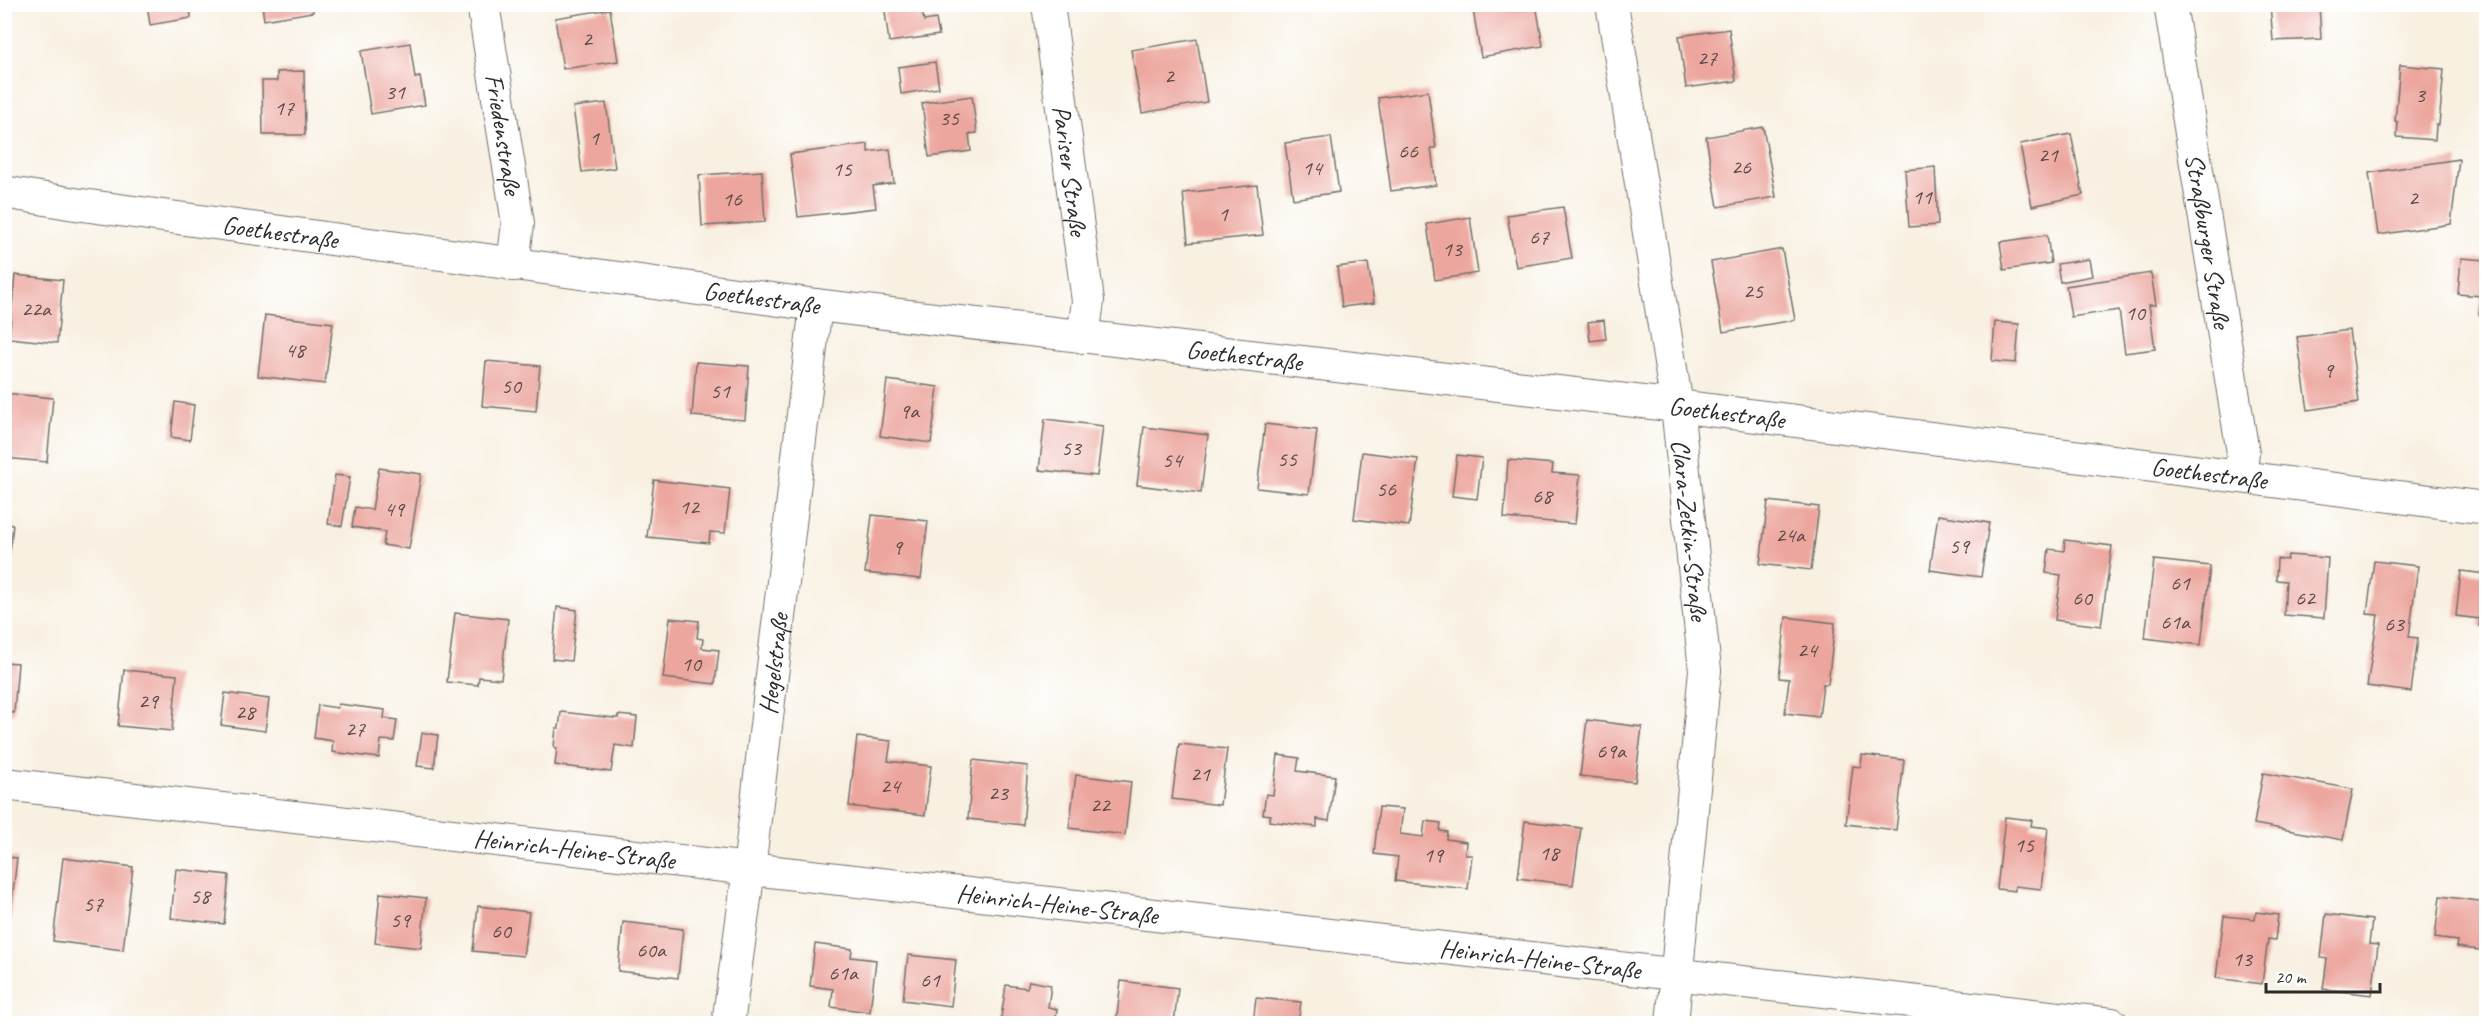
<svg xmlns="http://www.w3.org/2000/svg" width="2491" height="1028" font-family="Caveat,sans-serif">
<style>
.building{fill:#eca69e}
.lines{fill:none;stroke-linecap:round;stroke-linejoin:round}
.street-casing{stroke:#73706b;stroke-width:34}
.street{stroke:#fff;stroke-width:32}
.labels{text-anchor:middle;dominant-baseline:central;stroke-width:4.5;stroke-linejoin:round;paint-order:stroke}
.number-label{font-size:22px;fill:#5b4a48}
.street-label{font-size:26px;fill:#2b2b2b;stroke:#fff}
</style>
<rect width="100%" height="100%" fill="#fff"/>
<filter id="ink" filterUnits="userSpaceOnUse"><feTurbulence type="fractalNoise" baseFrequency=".0167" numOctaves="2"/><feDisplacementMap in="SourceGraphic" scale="12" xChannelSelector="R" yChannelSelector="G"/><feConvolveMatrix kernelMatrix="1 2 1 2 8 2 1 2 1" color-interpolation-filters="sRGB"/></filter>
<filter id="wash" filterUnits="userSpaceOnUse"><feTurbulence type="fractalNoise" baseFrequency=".008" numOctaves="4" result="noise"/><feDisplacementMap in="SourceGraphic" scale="24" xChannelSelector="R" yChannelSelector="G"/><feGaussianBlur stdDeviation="1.35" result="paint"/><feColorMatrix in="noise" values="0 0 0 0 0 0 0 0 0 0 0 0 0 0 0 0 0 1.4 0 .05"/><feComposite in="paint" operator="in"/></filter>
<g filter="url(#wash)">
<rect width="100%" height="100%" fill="#f8f0e1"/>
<g id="blocks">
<!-- building -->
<g class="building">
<path d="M147 4H190L191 18 150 25Z"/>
<path d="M262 4H312L313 12 264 20Z"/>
<path d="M884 4H958V6L922 11 924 21 936 19 939 35 889 42Z"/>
<path d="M1472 4H1536L1543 46 1481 57Z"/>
<path d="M2270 4H2319L2321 39 2273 41Z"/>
<path d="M610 9 618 61 563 69 555 18Z"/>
<path d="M1729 29 1736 81 1686 88 1679 36Z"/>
<path d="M1197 39 1207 102 1142 113 1131 50Z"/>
<path d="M410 43 415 78 420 77 425 105 371 114 361 51Z"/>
<path d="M935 62 939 88 901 94 898 67Z"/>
<path d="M2400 65 2444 69 2439 125H2436L2435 140 2397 137 2398 122 2395 121Z"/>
<path d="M304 71 305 135H263L262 81H277V72Z"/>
<path d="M1428 91 1436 148H1431L1436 185 1391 191 1378 98Z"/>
<path d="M972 96 977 133 969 134 971 151 929 157 922 103Z"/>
<path d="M606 103 615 168 582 172 573 107Z"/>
<path d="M1763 127 1776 197 1718 207 1706 137Z"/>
<path d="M2071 134 2083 195 2032 206 2020 144Z"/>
<path d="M1331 137 1339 192 1293 199 1285 143Z"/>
<path d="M868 144V152L890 149 894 183 873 186 876 208 798 217 790 154Z"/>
<path d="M2459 159 2451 224 2378 235 2369 173Z"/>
<path d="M1935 167 1938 225 1909 227 1905 170Z"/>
<path d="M762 171 765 222 702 226 699 175Z"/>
<path d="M1257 185 1263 235 1188 243 1183 193Z"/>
<path d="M1563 207 1572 258 1516 267 1507 215Z"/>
<path d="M1470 217 1478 273 1435 280 1427 224Z"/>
<path d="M2047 235 2051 263 2004 270 2000 242Z"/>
<path d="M1782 249 1795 320 1723 332 1711 262Z"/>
<path d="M2461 258 2486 260V316L2479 315 2481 296 2458 294Z"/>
<path d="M2089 259 2092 276 2060 282 2057 264Z"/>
<path d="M1368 263 1374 303 1342 307 1337 267Z"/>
<path d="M2151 273 2156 305H2149L2155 349 2125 353 2119 310 2071 317 2066 286Z"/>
<path d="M15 275 63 280 57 343 9 338Z"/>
<path d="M265 315 333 323 325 384 258 376Z"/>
<path d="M1604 320 1606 339 1590 341 1588 322Z"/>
<path d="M1995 322 2019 324 2016 363 1992 361Z"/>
<path d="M2349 330 2359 402 2308 410 2297 337Z"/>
<path d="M486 361 540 366 536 411 482 406Z"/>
<path d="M696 362 749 366 745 420 692 416Z"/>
<path d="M887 380 938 387 931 443 880 436Z"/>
<path d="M4 393 53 398 47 462 4 458Z"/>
<path d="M175 402 194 405 190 440 171 437Z"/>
<path d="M1045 419 1103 426 1097 476 1039 470Z"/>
<path d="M1265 424 1317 430 1309 494 1257 488Z"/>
<path d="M1144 427 1208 435 1201 493 1137 485Z"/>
<path d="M1362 452 1418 459 1409 526 1354 519Z"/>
<path d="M1457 455 1482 458 1477 499 1452 496Z"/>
<path d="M1508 460 1553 464 1552 473 1580 475 1575 524 1504 518Z"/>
<path d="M379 468 421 474 409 549 383 545 385 532 352 527 355 507 372 510Z"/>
<path d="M335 475 350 477 342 526 328 524Z"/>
<path d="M654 480 730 489 725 533 710 532 709 543 647 537Z"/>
<path d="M1768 501 1819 507 1811 570 1760 564Z"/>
<path d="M872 515 928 521 921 579 865 573Z"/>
<path d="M1938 515 1989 523 1981 577 1930 570Z"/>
<path d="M4 524 13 525 6 587H4Z"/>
<path d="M2065 540 2112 546 2101 626 2055 620 2061 575 2046 573 2049 549 2064 551Z"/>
<path d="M2288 555 2328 558 2324 618 2284 615 2286 581 2276 580 2277 559 2287 560Z"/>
<path d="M2154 560 2210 566 2201 645 2145 638Z"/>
<path d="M2374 561 2418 566 2409 637 2418 638 2411 692 2367 686 2378 615 2367 614Z"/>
<path d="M2461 571 2486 574V627L2479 626 2480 619 2456 616Z"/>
<path d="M557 607 577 610 571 661 552 659Z"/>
<path d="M455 613 508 619 501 679 479 677 478 685 447 682Z"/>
<path d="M1786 617 1835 623 1828 684H1823L1819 717 1785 713 1789 679 1779 678Z"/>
<path d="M670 618 699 621 697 638 703 639 702 648 719 650 715 684 663 678Z"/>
<path d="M4 662 18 663 14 713H4Z"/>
<path d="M124 670 177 675 172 731 118 726Z"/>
<path d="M225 693 269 699 265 731 221 725Z"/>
<path d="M338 704 385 710 384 718 397 720 394 741 381 740 379 758 332 752 333 741 314 738 318 705 337 708Z"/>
<path d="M561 712 615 718H618V715L637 717 634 748 615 745 611 772 555 765 557 748 554 747 556 728H559Z"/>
<path d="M1587 720 1642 727 1635 782 1580 776Z"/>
<path d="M422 733 438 735 434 768 417 766Z"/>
<path d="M857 737 891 741 888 761 931 766 925 815 849 806Z"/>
<path d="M1179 744 1227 749 1220 805 1172 799Z"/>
<path d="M1278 755 1299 758 1297 771 1335 776 1329 821 1317 819V827L1269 821 1271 815 1263 814 1266 794 1273 795Z"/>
<path d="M1862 755 1904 760 1896 830 1846 824 1853 766 1861 767Z"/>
<path d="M973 760 1028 766 1023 825 968 819Z"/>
<path d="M2263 773 2353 789 2343 840 2254 824Z"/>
<path d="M1076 775 1131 782 1125 835 1069 828Z"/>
<path d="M1379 807 1403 809 1400 834 1423 837 1425 821 1441 823 1440 831 1447 832 1446 839 1466 842 1465 855H1472L1468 889 1395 881 1398 857 1374 854Z"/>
<path d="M2005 817 2032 820 2031 826 2048 828 2041 889 2015 886V891L1997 889Z"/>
<path d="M1525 821 1581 828 1573 885 1518 878Z"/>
<path d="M4 857 17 858 10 918 4 917Z"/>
<path d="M63 858 133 867 123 950 53 941Z"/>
<path d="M176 869 229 875 224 924 171 918Z"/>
<path d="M380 893 426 898 421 948 375 943Z"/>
<path d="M2440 896 2486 902V951L2456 947 2457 941 2435 938Z"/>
<path d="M478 906 529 912 523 956 473 951Z"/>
<path d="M2256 912 2278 915 2275 940 2268 939 2262 984 2216 978 2224 916 2255 919Z"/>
<path d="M2326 914 2372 920 2369 944 2378 945 2372 995 2323 989 2327 959 2321 958Z"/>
<path d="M623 922 683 929 678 978 618 971Z"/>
<path d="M815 944 852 949 851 957 876 960 870 1012 831 1007 833 989 810 986Z"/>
<path d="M908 955 956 960 951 1006 903 1000Z"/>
<path d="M1029 981 1051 985 1048 1007 1057 1009 1055 1024H1000L1006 985 1027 988Z"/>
<path d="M1121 981 1178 988 1174 1024H1116Z"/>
<path d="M1256 998 1301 1002 1298 1024H1253Z"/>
</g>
</g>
</g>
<g filter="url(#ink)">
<use href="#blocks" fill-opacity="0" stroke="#73706b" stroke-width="1.5"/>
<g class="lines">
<defs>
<g id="street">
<path id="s1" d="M483 4 518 223 513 265"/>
<path id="s2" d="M1048 4 1088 301 1083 337"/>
<path id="s3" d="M1612 4 1677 406 1705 670 1672 1024"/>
<path id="s4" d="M2170 4 2243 453 2240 476"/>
<path id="s5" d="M4 192 75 204 816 305 1677 406 2486 508"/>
<path id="s6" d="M4 784 2112 1024"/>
<path id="s7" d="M728 1024 749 869 816 305"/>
</g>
</defs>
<!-- street casing -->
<use href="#street" class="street-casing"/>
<!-- street -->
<use href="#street" class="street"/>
</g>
</g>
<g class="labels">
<!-- number labels -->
<g class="number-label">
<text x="587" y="39">2</text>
<text x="1707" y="58">27</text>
<text x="1169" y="76">2</text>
<text x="395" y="92">31</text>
<text x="2420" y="95">3</text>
<text x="284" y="108">17</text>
<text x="949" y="118">35</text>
<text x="594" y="138">1</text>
<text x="1408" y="151">66</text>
<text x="2048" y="155">21</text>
<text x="1741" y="167">26</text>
<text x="1312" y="168">14</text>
<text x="842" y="169">15</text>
<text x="1922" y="197">11</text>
<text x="2413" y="198">2</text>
<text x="732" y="199">16</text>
<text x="1223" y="214">1</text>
<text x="1539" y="237">67</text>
<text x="1452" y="249">13</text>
<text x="1753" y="291">25</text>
<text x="36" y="309">22a</text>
<text x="2135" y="313">10</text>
<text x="295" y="350">48</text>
<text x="2328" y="370">9</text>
<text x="511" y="386">50</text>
<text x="720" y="391">51</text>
<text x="909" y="411">9a</text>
<text x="1071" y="448">53</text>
<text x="1287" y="459">55</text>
<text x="1172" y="460">54</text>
<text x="1386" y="489">56</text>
<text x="1542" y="496">68</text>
<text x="689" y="507">12</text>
<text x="394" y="509">49</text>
<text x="1790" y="535">24a</text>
<text x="1959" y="546">59</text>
<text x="897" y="547">9</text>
<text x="2180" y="583">61</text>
<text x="2082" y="598">60</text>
<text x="2305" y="598">62</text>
<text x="2175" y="622">61a</text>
<text x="2394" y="624">63</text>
<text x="1807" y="650">24</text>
<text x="691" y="664">10</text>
<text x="148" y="701">29</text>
<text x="245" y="712">28</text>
<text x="355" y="729">27</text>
<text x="1611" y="751">69a</text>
<text x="1200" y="774">21</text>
<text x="890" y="786">24</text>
<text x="998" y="793">23</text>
<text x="1100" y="805">22</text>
<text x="2024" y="845">15</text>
<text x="1549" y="853">18</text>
<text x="1433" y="855">19</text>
<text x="200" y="896">58</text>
<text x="93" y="904">57</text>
<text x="400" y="920">59</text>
<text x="501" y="931">60</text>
<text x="651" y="950">60a</text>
<text x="2242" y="959">13</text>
<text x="843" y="973">61a</text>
<text x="930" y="980">61</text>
</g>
<!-- street labels -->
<g class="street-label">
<text stroke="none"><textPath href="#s1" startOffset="132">Friedenstraße</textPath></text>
<text stroke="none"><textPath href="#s2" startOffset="168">Pariser Straße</textPath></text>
<text stroke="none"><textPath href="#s5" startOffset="279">Goethestraße</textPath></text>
<text stroke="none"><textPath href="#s4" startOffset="240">Straßburger Straße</textPath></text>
<text stroke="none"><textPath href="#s5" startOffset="765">Goethestraße</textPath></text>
<text stroke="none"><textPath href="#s5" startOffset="1251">Goethestraße</textPath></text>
<text stroke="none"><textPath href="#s5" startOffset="1737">Goethestraße</textPath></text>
<text stroke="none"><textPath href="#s5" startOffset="2223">Goethestraße</textPath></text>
<text stroke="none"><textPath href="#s3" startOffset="532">Clara-Zetkin-Straße</textPath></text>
<text stroke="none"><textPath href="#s7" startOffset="363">Hegelstraße</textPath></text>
<text stroke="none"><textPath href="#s6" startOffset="574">Heinrich-Heine-Straße</textPath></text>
<text stroke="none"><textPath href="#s6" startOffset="1060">Heinrich-Heine-Straße</textPath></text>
<text stroke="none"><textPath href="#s6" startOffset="1546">Heinrich-Heine-Straße</textPath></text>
</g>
</g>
<!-- margin -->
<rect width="2491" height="1028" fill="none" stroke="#fff" stroke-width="24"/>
<!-- scale -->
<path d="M2266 983v9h114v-9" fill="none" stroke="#2b2b2b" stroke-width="3"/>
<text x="2275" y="983" font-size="18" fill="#2b2b2b" stroke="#ffffff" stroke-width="4.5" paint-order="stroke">20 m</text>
</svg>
